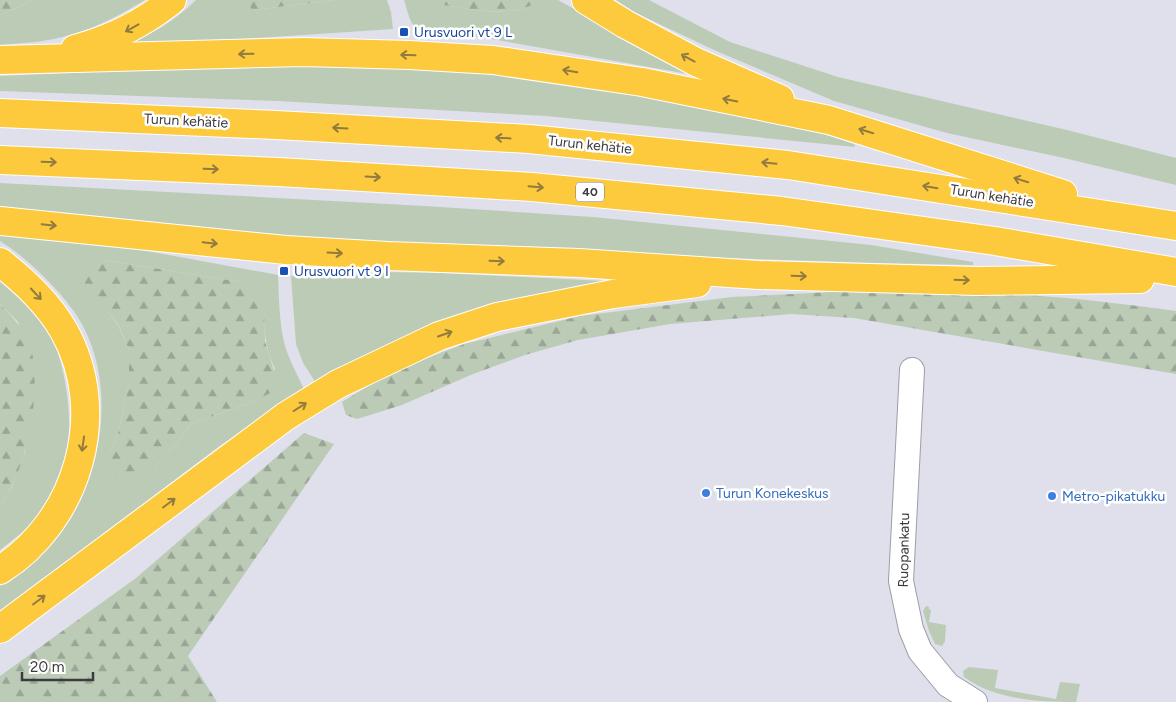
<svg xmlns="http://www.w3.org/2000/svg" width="1176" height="702" font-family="Figtree,sans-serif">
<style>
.grass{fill:#bccbb6;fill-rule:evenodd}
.forest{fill:url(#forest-firs)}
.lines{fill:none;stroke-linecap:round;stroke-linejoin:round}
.minor-casing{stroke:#9d9ea8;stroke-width:26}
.highway-casing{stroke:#fff;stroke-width:30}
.minor{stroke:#fff;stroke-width:24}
.highway{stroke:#fdca3d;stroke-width:28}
.oneway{stroke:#927b3e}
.transit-dot{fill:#1a4fb4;stroke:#fff;stroke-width:2}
.shop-dot{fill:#3f7fe0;stroke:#fff;stroke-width:2}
.labels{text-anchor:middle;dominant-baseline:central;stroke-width:5;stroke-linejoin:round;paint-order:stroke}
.shield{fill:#fff;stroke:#767679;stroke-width:1}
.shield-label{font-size:12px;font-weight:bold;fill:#3b3b3f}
.transit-label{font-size:14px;fill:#164399;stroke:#fff;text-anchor:start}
.street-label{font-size:14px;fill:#3b3b3f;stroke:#fff}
.shop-label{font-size:14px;fill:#366cbe;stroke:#fff;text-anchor:start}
</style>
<defs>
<pattern id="forest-firs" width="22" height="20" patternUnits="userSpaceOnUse" patternTransform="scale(1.25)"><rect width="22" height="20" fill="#bccbb6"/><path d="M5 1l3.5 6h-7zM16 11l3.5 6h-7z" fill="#9aa695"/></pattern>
</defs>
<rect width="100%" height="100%" fill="#dfe0eb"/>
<!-- grass -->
<g class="grass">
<path d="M34 0H145C121 14 97 28 70 35 47 42 23 43 0 45V15Z"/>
<path d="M196 0H243L254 10 334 0H387L391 12 393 29 122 47C150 35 175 21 196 0Z"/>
<path d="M404 0H429L434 3C462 8 505 18 532 5V0H558L694 75 480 37 423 33C410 28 408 12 404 0Z"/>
<path d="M616 0H649L730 42 838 77 1067 130 1176 158V185L1064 158 947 133 834 101 714 50 636 13Z"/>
<path d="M276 64 341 65 475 72 603 88 799 126 854 144 855 147 546 116 277 101 0 91V76Z"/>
<path d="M0 183 425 206 593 217 871 245 973 262V265L874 263 727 258 277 236 0 208Z"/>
<path d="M0 231 92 241 278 275C279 297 279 320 284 342 288 358 297 374 304 389L221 445 0 612V586C21 572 42 558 58 537 101 481 117 393 84 328 70 299 28 258 0 241ZM103 260 241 282 264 302C264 326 264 347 275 369L255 401 191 424 176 444 154 467 110 452 118 434 129 384V350L118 325 103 305Z"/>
<path d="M386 272 441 273 625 282 316 383 303 363 296 344 291 276 334 278Z"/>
<path d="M0 278C16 291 31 304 43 321 63 348 74 415 67 447 63 468 50 500 37 517 27 530 12 540 0 550V506L12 487 25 452 32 411 35 378 18 322 0 304Z"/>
<path d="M926 606 929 607V609L931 610 929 622 946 625 945 641 942 646 935 644 929 631 923 611Z"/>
<path d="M969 667 998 670 995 688 1056 699 1060 682 1080 684 1076 702C1038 702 996 700 964 677L963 671Z"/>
</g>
<!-- forest -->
<g class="forest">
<path d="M0 0H34L0 15Z"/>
<path d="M243 0H334L253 10Z"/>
<path d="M429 0H532V5C505 18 462 8 433 3Z"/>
<path d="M103 260 241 282 256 291 264 302 265 341 277 381 272 392 255 401 191 424 176 444 154 467 121 480 108 472 110 452 118 434 129 384V350L118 324 85 284C85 267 88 266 103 260Z"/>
<path d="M853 291C916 291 978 291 1040 296 1086 299 1131 305 1176 311V374L854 318 791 314 670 324 578 340 525 355 473 374 402 405 357 419 346 415 342 402 393 371 464 344 580 316 732 297Z"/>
<path d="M0 304C12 317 26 330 31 348 41 388 30 449 12 486 9 493 4 499 0 506Z"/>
<path d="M304 433 334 444 188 656 217 702H0V676L136 578Z"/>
</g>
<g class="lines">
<defs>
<path id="minor" d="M912 370 901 581 911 629 920 651 948 685 975 702"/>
<g id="highway">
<path d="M586 0 625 24 696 62 780 99"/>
<path d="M75 49C112 39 143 24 172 0"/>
<path d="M0 60 304 52 409 55 493 60 642 82 829 120 1063 194"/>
<path d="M0 113 276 125 529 139 788 165 1176 226"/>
<path d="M0 160 278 172 532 187 782 211 995 241 1176 272"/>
<path d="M0 221 286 250 388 256 579 263 759 275 977 281 1140 279"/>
<path d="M0 262C25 282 48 303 64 331 110 413 78 521 0 570"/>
<path d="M0 629 286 416 338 384 439 336 497 317 613 294 697 283"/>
</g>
</defs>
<!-- minor casing -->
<use href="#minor" class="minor-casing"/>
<!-- highway casing -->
<use href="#highway" class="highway-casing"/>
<!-- minor -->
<use href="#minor" class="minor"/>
<!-- highway -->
<use href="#highway" class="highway"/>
</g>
<!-- one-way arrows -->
<defs><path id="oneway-shaft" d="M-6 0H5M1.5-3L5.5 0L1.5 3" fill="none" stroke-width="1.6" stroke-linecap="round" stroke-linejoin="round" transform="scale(1.25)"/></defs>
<g class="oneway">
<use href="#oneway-shaft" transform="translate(132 28) rotate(151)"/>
<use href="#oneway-shaft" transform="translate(246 54) rotate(179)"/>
<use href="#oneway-shaft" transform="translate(408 55) rotate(-178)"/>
<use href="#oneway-shaft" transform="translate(688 58) rotate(-152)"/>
<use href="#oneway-shaft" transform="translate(570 71) rotate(-171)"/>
<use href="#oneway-shaft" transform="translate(730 100) rotate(-168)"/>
<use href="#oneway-shaft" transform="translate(340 128) rotate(-177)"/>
<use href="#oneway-shaft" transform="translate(866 131) rotate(-163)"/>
<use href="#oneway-shaft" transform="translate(503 138) rotate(-177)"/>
<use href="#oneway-shaft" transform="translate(49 162) rotate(2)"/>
<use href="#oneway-shaft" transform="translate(769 163) rotate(-174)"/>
<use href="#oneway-shaft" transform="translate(211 169) rotate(2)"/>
<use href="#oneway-shaft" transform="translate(373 177) rotate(3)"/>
<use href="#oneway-shaft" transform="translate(1021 180) rotate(-163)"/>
<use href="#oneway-shaft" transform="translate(536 187) rotate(5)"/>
<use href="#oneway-shaft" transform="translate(930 187) rotate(-171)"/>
<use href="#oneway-shaft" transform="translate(49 225) rotate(6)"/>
<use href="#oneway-shaft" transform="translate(210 243) rotate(6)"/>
<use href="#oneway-shaft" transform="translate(335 253) rotate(3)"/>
<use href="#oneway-shaft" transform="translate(497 261) rotate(2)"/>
<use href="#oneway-shaft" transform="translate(799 276) rotate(2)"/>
<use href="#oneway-shaft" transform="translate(962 280) rotate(2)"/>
<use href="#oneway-shaft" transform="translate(36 294) rotate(47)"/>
<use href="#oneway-shaft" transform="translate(445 334) rotate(-19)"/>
<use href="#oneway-shaft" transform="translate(300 407) rotate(-32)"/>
<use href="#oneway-shaft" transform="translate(83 444) rotate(98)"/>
<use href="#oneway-shaft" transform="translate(169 503) rotate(-37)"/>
<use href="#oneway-shaft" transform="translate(39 600) rotate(-37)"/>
</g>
<!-- markers -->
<g class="transit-dot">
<rect x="399" y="27" width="10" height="10" rx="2.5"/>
<rect x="279" y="266" width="10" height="10" rx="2.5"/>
</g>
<g class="shop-dot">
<circle cx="706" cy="493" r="5"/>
<circle cx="1052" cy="496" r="5"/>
</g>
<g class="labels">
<!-- shield labels -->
<rect class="shield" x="576" y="182.5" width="28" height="19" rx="4"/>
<g class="shield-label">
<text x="590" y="192">40</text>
</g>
<!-- transit labels -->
<g class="transit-label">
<text x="414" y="32">Urusvuori vt 9 L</text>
<text x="294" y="271">Urusvuori vt 9 I</text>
</g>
<!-- street labels -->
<g class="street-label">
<text transform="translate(186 121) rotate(3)">Turun kehätie</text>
<text transform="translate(590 145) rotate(6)">Turun kehätie</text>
<text transform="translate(992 196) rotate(9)">Turun kehätie</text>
<text transform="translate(904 550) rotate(-89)">Ruopankatu</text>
</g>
<!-- shop labels -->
<g class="shop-label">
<text x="716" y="493">Turun Konekeskus</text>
<text x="1062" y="496">Metro-pikatukku</text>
</g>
</g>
<!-- scale -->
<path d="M22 672v8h71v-8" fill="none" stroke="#3b3b3f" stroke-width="2.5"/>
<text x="30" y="672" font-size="15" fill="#3b3b3f" stroke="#ffffff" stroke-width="4" paint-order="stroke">20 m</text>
</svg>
